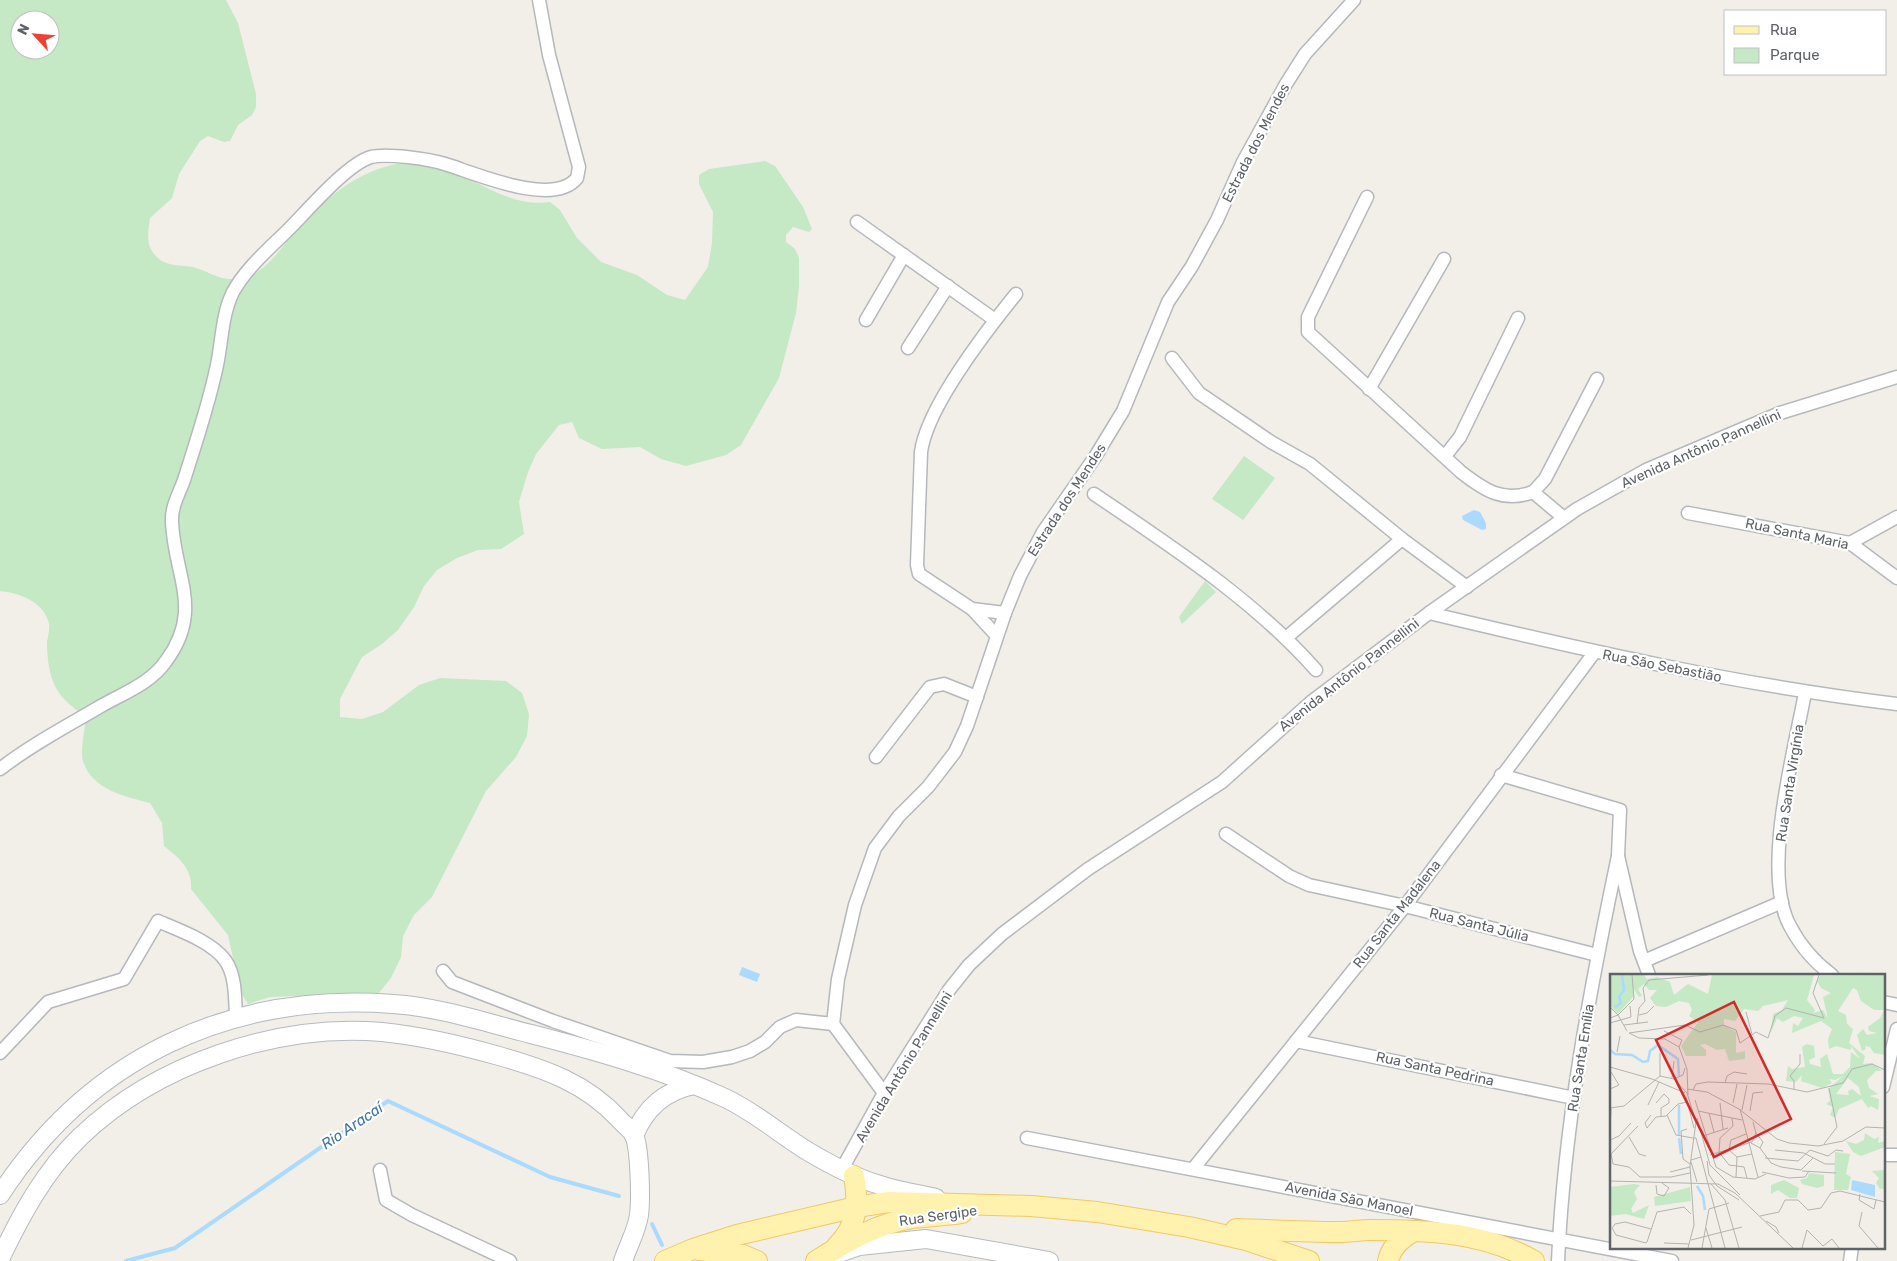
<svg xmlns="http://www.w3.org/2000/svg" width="1897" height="1261" font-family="Rubik,sans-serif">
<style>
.green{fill:#c5e8c5;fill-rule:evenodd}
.water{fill:#aadaff}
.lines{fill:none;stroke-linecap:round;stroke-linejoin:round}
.stream{stroke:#aadaff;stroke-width:4}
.street-casing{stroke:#b5b8bc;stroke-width:15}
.secondary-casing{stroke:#b6babf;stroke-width:20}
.primary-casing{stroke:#f2c960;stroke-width:22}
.street{stroke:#fff;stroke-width:12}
.secondary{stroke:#fff;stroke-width:18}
.primary{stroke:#fff2af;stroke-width:20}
.labels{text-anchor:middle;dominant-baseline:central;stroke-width:4.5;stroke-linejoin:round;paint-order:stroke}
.street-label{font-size:14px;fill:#5f6368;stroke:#fff}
.water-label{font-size:15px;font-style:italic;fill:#4174aa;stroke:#fff}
.inset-river{fill:none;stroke:#aadaff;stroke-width:2.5}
.inset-road{fill:none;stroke:#b3b3b1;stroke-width:1}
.view{fill:#d62828;fill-opacity:0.15;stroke:#d62828;stroke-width:2.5}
.inset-edge{fill:none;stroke:#5f6368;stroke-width:2.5}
</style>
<rect width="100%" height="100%" fill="#f1efe8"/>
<!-- green -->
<g class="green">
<path d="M0 0H226L238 23 256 94V107L252 115 238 125 230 141 224 142 208 136 200 141 179 174 172 198 150 218C148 233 145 246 157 257 167 268 184 264 196 268 207 271 216 278 228 279 234 279 245 277 251 275 267 268 278 252 289 239 320 203 354 170 403 163 456 155 496 210 550 202L560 210 577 238 601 262 637 275 667 295 685 300 708 267 712 243 713 212 699 184V175L709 169 765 161 775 166 803 207 812 229 809 232 793 227 786 235V242L795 249 799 258V286L796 313 779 378 741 445 726 455 686 466 661 459 640 447 602 449 579 438 572 422 559 425 536 454 528 472 519 502 524 534 501 549 478 550 457 558 437 570 424 586 414 607 398 630 382 644 362 657 340 699V717L362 719 383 712 419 685 440 678 506 681 522 693 529 714 527 736 516 757 486 791 432 897 414 915 403 936 401 957 391 978 378 994 357 1002 312 1001 293 996 270 997 248 1004 236 985 234 962 228 935 191 889C193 869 178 857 164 846L162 823 150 803C124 796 92 790 83 761 80 752 85 728 86 718 76 709 62 700 56 688 49 675 47 657 47 642 48 637 50 628 49 623 43 601 19 593 0 591ZM20 20H50V50H20Z"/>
<path d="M1244 456 1275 478 1243 520 1212 499Z"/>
<path d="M1205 581 1216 592 1182 624 1179 617Z"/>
</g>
<!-- water -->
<g class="water">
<path d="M1474 510 1480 512 1486 523V529L1482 530 1463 520 1462 516Z"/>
<path d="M742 967 760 974 757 982 739 975Z"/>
</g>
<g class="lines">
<!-- stream -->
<g class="stream">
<path d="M652 1224 662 1245"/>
<path d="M126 1261 175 1248 388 1101 550 1177 619 1196"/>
</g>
<defs>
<g id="street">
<path d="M1367 197 1308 317V332L1461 472C1484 490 1503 503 1533 492"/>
<path d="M857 222 995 320"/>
<path d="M866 320 904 255"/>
<path d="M908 348 948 286"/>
<path d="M1172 358 1199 393 1271 442 1310 464 1402 539 1467 587"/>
<path d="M1369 389 1444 259"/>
<path d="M1445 456 1460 437 1518 318"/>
<path d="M1094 494C1172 547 1253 599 1316 670"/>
<path d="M1688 513 1850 543 1897 578"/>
<path d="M1564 518 1533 492 1545 479 1597 379"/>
<path d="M1850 543 1897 517"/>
<path d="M972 609 1005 613"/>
<path d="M1429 613C1584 650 1738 685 1897 704"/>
<path d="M997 636 972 609 919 574 917 565 921 452C927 407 987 330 1016 294"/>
<path d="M1287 637 1402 539"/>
<path d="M1805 693C1794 752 1761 873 1790 926 1800 945 1814 962 1832 975"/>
<path d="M876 757 930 687 944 684 977 697"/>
<path d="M0 769C31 745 67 726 101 706 124 693 151 683 166 661 204 610 174 575 172 522 171 507 179 494 184 480 196 442 209 404 217 365 222 341 222 314 233 292 246 268 270 248 289 229 308 210 347 164 371 157 387 153 429 159 445 164 475 173 553 208 577 178L579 167 549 55 539 0"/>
<path d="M1501 775 1620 810 1618 856 1640 951 1649 975"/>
<path d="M1226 834 1289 876 1309 885 1405 906 1597 955"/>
<path d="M1644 961 1782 902"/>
<path d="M443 971 452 982 553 1021 670 1061 703 1062 732 1057 750 1051 765 1042 780 1027 796 1020 833 1024"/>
<path d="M1883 1002 1897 1005"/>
<path d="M1296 1041 1574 1098"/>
<path d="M0 1053 48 1002 124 979 158 921C178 930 211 941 225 960 236 975 235 999 236 1017"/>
<path d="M1883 1087 1897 1029"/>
<path d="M884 1093 833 1024 838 979 855 905 875 848 899 816 928 787 955 752 967 726 1005 613 1020 576 1043 532 1095 457 1123 411 1168 302 1192 266 1217 220 1243 162 1286 84 1305 54 1354 0"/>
<path d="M1027 1138 1672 1261"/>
<path d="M1883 1155H1897"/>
<path d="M842 1169 884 1093 949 990 969 965 1002 934 1088 869 1222 782 1311 702 1429 613 1577 509 1646 470 1780 413 1897 377"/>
<path d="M1193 1169 1405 906 1594 653"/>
<path d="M380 1170 386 1200 412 1215 510 1261"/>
<path d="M1558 1261C1564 1125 1590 989 1618 856"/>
<path d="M1850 1261 1852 1247"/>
</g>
<g id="secondary">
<path d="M634 1136C645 1108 664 1091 694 1085"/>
<path d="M0 1195C90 1057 230 992 393 1004 440 1007 487 1023 531 1034 597 1051 664 1070 725 1098 755 1112 781 1135 809 1152 831 1165 855 1178 880 1185 898 1191 918 1194 936 1198"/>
<path d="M839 1253 859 1246 926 1239 1049 1261"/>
<path d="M0 1259C21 1215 44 1172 80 1137 156 1064 277 1023 382 1032 422 1036 460 1045 499 1056 545 1069 586 1083 619 1119 623 1124 631 1129 634 1135 640 1148 641 1200 639 1215 637 1230 628 1246 623 1261"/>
</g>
<g id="primary">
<path d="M1236 1229C1270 1230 1304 1232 1338 1232 1350 1232 1361 1230 1372 1230 1429 1230 1484 1232 1534 1261"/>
<path d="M837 1246C857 1227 859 1203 854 1176"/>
<path d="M699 1250 743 1255 757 1261"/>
<path d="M665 1261 693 1249 737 1235 856 1207 889 1202 1031 1206 1097 1212 1189 1227 1246 1240 1309 1261"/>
<path d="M816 1261C844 1243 878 1223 912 1218 928 1216 945 1216 962 1213"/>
<path d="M1388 1261C1391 1247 1401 1238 1414 1231"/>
</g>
</defs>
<!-- street casing -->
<use href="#street" class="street-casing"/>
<!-- secondary casing -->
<use href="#secondary" class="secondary-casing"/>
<!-- primary casing -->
<use href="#primary" class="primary-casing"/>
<!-- street -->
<use href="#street" class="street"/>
<!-- secondary -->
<use href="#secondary" class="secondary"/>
<!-- primary -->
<use href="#primary" class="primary"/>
</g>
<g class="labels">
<!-- street labels -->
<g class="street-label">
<text transform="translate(1256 143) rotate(-63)">Estrada dos Mendes</text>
<text transform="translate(1701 449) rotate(-24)">Avenida Antônio Pannellini</text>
<text transform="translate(1067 500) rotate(-57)">Estrada dos Mendes</text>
<text transform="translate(1797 534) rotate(12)">Rua Santa Maria</text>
<text transform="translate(1662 666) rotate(11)">Rua São Sebastião</text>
<text transform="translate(1349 675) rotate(-38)">Avenida Antônio Pannellini</text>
<text transform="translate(1790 783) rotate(-81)">Rua Santa Virgínia</text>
<text transform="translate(1397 914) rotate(-52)">Rua Santa Madalena</text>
<text transform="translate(1479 925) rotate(14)">Rua Santa Júlia</text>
<text transform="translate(1581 1058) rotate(-81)">Rua Santa Emília</text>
<text transform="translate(904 1067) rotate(-59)">Avenida Antônio Pannellini</text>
<text transform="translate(1435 1069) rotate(12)">Rua Santa Pedrina</text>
<text transform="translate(1349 1199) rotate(11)">Avenida São Manoel</text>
<text transform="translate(938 1216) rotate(-8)">Rua Sergipe</text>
</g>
<!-- water labels -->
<g class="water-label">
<text transform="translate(352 1126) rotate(-34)">Rio Aracaí</text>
</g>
</g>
<!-- overview -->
<g transform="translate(1610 974)">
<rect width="275" height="275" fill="#f1efe8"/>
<path d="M0 1H34L37 5 47 3 60 8 64 21 78 10 98 20 102 1H204L197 26 205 36 203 39 213 36 218 45 213 23 221 19 211 14 207 7 210 2 275 1V81L264 79 260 73 255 72 256 75 252 77 247 61 253 55 257 61 267 59 259 57 258 53 270 44 274 36H264L251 27 247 16 243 14 228 37 236 41 237 50 243 55 239 69 255 82 253 90 262 89 272 97H266L257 106 259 114 268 120 259 122 269 125 268 136 261 132 258 134 252 125 229 135 225 144 220 141 223 133 216 130 220 127 218 115 233 102 225 106 219 105 222 109 212 114 191 107 192 101 186 108 176 107 178 92 182 95 195 93 192 73 197 70 204 72 205 83 199 86 200 90 211 93 210 85 217 80 223 100H233L240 93 241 78 250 85 241 72V76L226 72 219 75 218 65 222 55 211 47 182 59 183 49 188 52 193 44 184 42 173 48 167 44 161 59 163 40 172 36 178 26 153 32 148 37 134 35 125 47 114 45V51L126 58V79L135 77V85L119 87 115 75 107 76 95 70 90 71 96 76V82H76L71 72 88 48 79 42 82 36 79 29 69 27 56 33 46 32 40 24 47 16H39L34 10 28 15 32 22 29 23 23 14V23L8 40 0 32ZM238 104 249 113 251 122 242 115 238 117 239 121 226 120ZM255 159 264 165 269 163 268 169 275 167V173L251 182 243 178 236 167 246 170 254 166ZM225 178 240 180 236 200 241 203 238 216H224ZM275 196V215H270L266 209 269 204 262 197ZM199 199 214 201V212L207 214 192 210 190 206 197 204ZM174 206 189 214 187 224H180L168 216 161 220V211ZM24 210 30 211 24 218 27 225 21 235 23 239 39 231 34 245 16 240 0 242V213ZM80 213 81 227 45 232 44 223Z" fill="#c5e8c5" fill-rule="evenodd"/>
<path d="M242 206 265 211V223L241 216Z" fill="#aadaff"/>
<path class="inset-river" d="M5 33 11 29 9 23 14 16 12 1M0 76 5 80 22 81 33 88 38 87 40 77 48 71 68 85 69 102M69 161V131M69 164 71 180M87 212 93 222 95 236"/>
<path class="inset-road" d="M0 33 8 41 0 44M136 38 142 60M29 41 37 39 44 32M0 49 21 43 20 32M27 50 29 34 35 27 33 14 39 6 98 1M14 51 38 48M17 57 8 41 24 25 22 1M54 57 72 66 69 73M19 59 75 51 90 58 113 51 126 56 130 69 146 58 158 64 165 42 176 34 214 44 203 19 209 1M19 59 29 64 55 65 69 73 77 95 78 121M7 78 10 62M0 93 42 105 75 119M50 102V79M62 104 64 87M64 105 73 101 75 94M115 109 117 102 124 98 137 100M0 115 9 111 1 98M77 115 97 118 129 135 167 165 179 169 208 172 233 167 256 153 275 154M184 115V107L180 102 190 90V80M83 116 86 110 98 108 158 110 197 118 233 109 242 95 262 90 275 96M76 123 84 154M85 126 106 193 123 203 145 205 156 200M46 129 54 120 59 125V129L51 134V143M110 129 113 155M123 129 127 110M38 131 49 108M0 134 14 132 50 102 64 105 77 119 86 148 80 192 84 251 78 274M130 135 148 203M132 136 137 111M88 137 132 146M140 137 143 119 153 118M99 139 104 158M41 141 35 149 37 154 46 143 56 142 68 130 77 128M57 141 66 161 83 164M87 144 100 191 130 221M122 144 123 152 110 164 109 178 119 191 134 193 137 204M0 154 1 135M77 155 71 157 73 185 80 190M146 159 153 168 150 174M136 160 121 166 119 176 127 183 142 180M93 162 118 154M19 163 29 180 36 182M0 166 9 162 21 149M141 169 150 174 161 189 171 193 191 196 203 184M214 170 227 153 219 114M165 176 194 179 215 190H225M1 180 3 190 19 193 30 203H61L80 199M1 180 28 152M100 181 142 168 146 159 143 148M91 183 115 274M155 184 188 187 200 176 218 182 226 176 233 177M81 186 91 183 86 164H83M97 187 99 201 107 212 129 226M81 188 87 208M192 197 226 199M60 198 80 193M152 198 179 204 195 203 199 197M126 203 127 183M0 207 108 210 125 219 183 274M101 210 115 226 129 274M46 211 47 220 54 222 59 214 52 209M250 220 249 226 264 235 266 226M252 238 249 252 268 274M150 242 169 238 175 226H188L198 236 211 234 221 219 230 217 275 228M156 247 166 253 169 259M96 254 102 274M41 255 15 248 5 250 2 254 6 261 36 269 37 268 47 238 74 233 81 240M81 266 132 253M54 269 79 270M92 274 99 235 119 229M192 274 197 256 213 272 222 265 229 274"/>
<path class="view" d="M124 28 181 145 104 183 46 66Z"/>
<rect width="275" height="275" class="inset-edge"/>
</g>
<!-- legend -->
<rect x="1724" y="10" width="162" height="65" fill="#ffffff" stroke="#bfc1c3"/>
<rect x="1734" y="26" width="25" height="8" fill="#fff2af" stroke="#bfc1c3"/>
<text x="1770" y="35" font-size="15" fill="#5f6368">Rua</text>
<rect x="1734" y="48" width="25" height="15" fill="#c5e8c5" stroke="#bfc1c3"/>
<text x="1770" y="60" font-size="15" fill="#5f6368">Parque</text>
<!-- north arrow -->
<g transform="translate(35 35) rotate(296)"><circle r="24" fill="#ffffff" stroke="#bfc1c3"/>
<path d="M0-4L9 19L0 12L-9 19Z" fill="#ea4335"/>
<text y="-8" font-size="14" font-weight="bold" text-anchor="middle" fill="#5f6368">N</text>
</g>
</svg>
